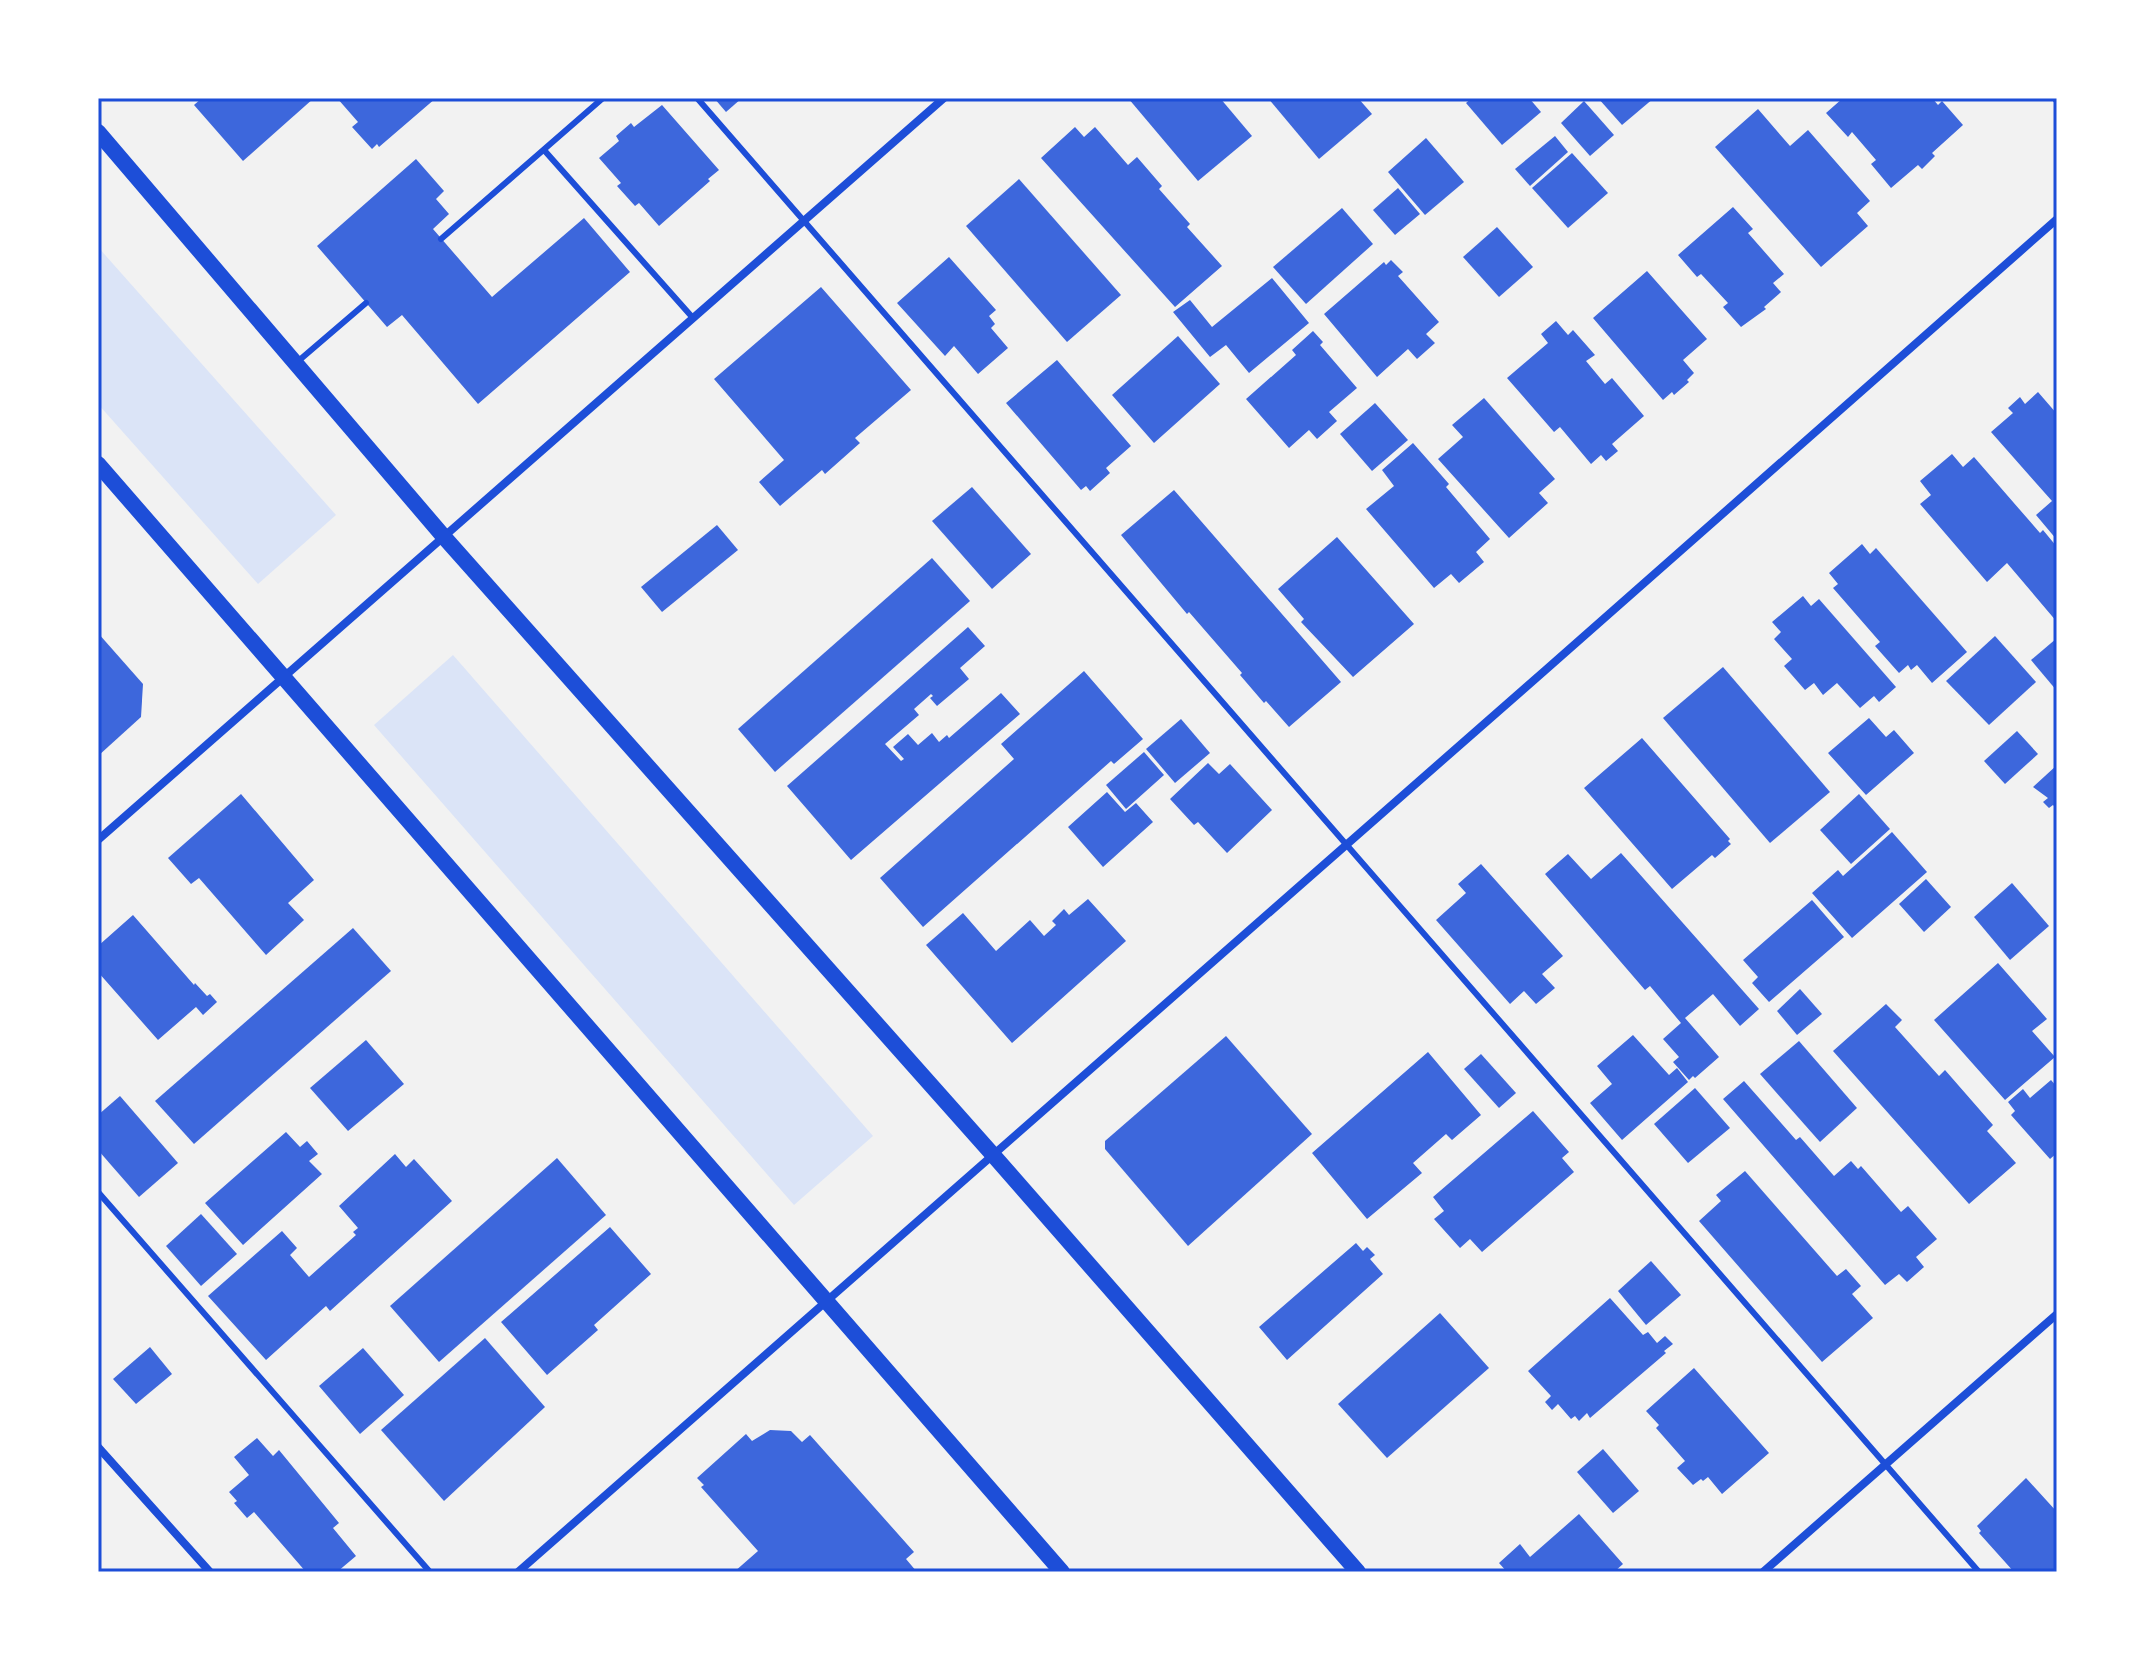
<svg xmlns="http://www.w3.org/2000/svg" width="2155" height="1670" font-family="Mulish,sans-serif">
<style>
.green{fill:#dbe4f7}
.building{fill:#3d67dc}
.lines{fill:none;stroke-linecap:round;stroke-linejoin:round}
.service{stroke:#1d4ed8;stroke-width:6}
.minor{stroke:#1d4ed8;stroke-width:8}
.secondary{stroke:#1d4ed8;stroke-width:16}
.neatline{fill:none;stroke:#1d4ed8;stroke-width:3}
</style>
<rect width="100%" height="100%" fill="#f2f2f2"/>
<!-- green -->
<g class="green">
<path d="M98 247 336 515 258 584 98 404Z"/>
<path d="M453 655 873 1136 794 1205 374 725Z"/>
</g>
<!-- building -->
<g class="building">
<path d="M202 98H314L243 161 194 105Z"/>
<path d="M337 98H436L379 147 377 144 372 149 352 127 358 122Z"/>
<path d="M714 98H742L726 112Z"/>
<path d="M1128 98H1220L1252 136 1198 181Z"/>
<path d="M1268 98H1358L1372 114 1319 159Z"/>
<path d="M1472 98H1529L1541 112 1502 145 1466 103Z"/>
<path d="M1598 98H1654L1622 125Z"/>
<path d="M1843 98H1932L1938 105 1942 101 1963 125 1932 153 1935 156 1922 169 1918 165 1891 188 1871 164 1876 160 1852 132 1848 137 1826 113Z"/>
<path d="M1584 101 1614 135 1590 156 1561 123Z"/>
<path d="M662 105 719 170 708 179 710 181 659 226 639 203 635 206 617 186 621 183 599 158 619 141 616 136 631 123 634 127Z"/>
<path d="M1758 109 1790 146 1808 130 1870 201 1857 213 1868 226 1821 267 1715 147Z"/>
<path d="M1075 127 1084 137 1095 127 1128 165 1137 157 1162 186 1159 189 1190 224 1187 227 1222 266 1175 307 1041 158Z"/>
<path d="M1555 136 1568 152 1530 186 1515 169Z"/>
<path d="M1426 138 1464 182 1425 215 1388 172Z"/>
<path d="M1572 153 1608 193 1568 228 1532 188Z"/>
<path d="M416 159 444 191 436 199 449 214 433 229 492 297 584 218 630 272 478 404 402 315 387 327 317 246Z"/>
<path d="M1019 179 1121 295 1067 342 966 226Z"/>
<path d="M1398 188 1420 214 1395 235 1373 210Z"/>
<path d="M1733 207 1753 229 1748 233 1784 274 1773 283 1781 292 1764 307 1766 309 1741 327 1723 307 1728 303 1701 274 1697 277 1678 255Z"/>
<path d="M1342 208 1373 244 1306 304 1273 267Z"/>
<path d="M1497 227 1533 267 1499 297 1463 257Z"/>
<path d="M949 257 996 310 989 316 995 324 991 328 1008 348 978 374 954 346 945 356 897 303Z"/>
<path d="M1391 260 1403 272 1398 276 1439 322 1426 334 1435 343 1417 359 1408 349 1377 377 1324 314 1384 262 1386 265Z"/>
<path d="M1647 271 1707 339 1683 360 1694 373 1687 380 1689 382 1674 395 1672 392 1663 400 1593 318Z"/>
<path d="M1272 278 1309 323 1249 373 1226 345 1210 357 1173 312 1190 300 1212 327Z"/>
<path d="M821 287 911 390 855 438 860 443 825 474 822 470 780 506 759 482 784 460 714 379Z"/>
<path d="M1556 321 1568 335 1573 330 1595 355 1586 361 1605 384 1612 378 1644 416 1612 444 1618 451 1606 461 1601 455 1591 464 1560 427 1554 432 1507 378 1548 343 1541 334Z"/>
<path d="M1313 331 1323 342 1320 345 1357 388 1329 412 1337 421 1317 439 1309 430 1289 448 1246 399 1296 355 1292 350Z"/>
<path d="M1178 336 1220 384 1154 443 1112 395Z"/>
<path d="M1057 360 1131 446 1106 468 1110 473 1090 491 1086 486 1081 490 1006 403Z"/>
<path d="M2038 392 2057 414V540L2036 515 2052 501 1991 432 2013 413 2008 408 2020 397 2025 404Z"/>
<path d="M1484 398 1555 479 1539 493 1548 503 1509 538 1438 459 1463 437 1452 425Z"/>
<path d="M1375 403 1408 440 1372 471 1340 434Z"/>
<path d="M1413 443 1449 484 1446 487 1490 539 1476 552 1484 562 1459 583 1451 574 1434 588 1366 509 1394 486 1382 470Z"/>
<path d="M1952 454 1963 467 1974 457 2040 533 2043 530 2057 547V622L2007 563 1987 582 1920 504 1931 495 1920 481Z"/>
<path d="M972 487 1031 554 992 589 932 521Z"/>
<path d="M1174 490 1341 682 1289 727 1266 701 1264 703 1240 675 1242 673 1189 612 1187 614 1121 535Z"/>
<path d="M717 525 738 550 662 612 641 587Z"/>
<path d="M1337 537 1414 624 1353 677 1301 622 1304 619 1278 589Z"/>
<path d="M1862 544 1870 554 1876 548 1967 652 1932 683 1917 665 1911 670 1908 665 1899 673 1875 646 1880 642 1833 588 1838 584 1829 573Z"/>
<path d="M932 558 970 601 775 772 738 729Z"/>
<path d="M1803 596 1811 606 1819 599 1896 687 1879 702 1874 696 1860 708 1837 683 1823 695 1814 683 1805 690 1784 666 1792 659 1774 639 1781 632 1772 622Z"/>
<path d="M968 627 985 646 960 668 969 679 937 706 930 698 933 696 931 694 914 709 919 715 885 744 901 761 904 759 893 747 908 734 918 745 932 733 939 742 947 735 949 738 1001 693 1020 714 851 860 787 786Z"/>
<path d="M98 633 143 684 141 717 98 756Z"/>
<path d="M1995 636 2036 682 1989 725 1946 681Z"/>
<path d="M2057 638V691L2031 660Z"/>
<path d="M1723 667 1830 792 1770 843 1663 718Z"/>
<path d="M1084 671 1143 739 1114 764 1111 761 923 927 880 878 1014 759 1001 744Z"/>
<path d="M1869 718 1886 737 1894 730 1914 753 1866 795 1828 753Z"/>
<path d="M1181 719 1210 753 1175 783 1146 749Z"/>
<path d="M2017 731 2038 754 2005 784 1984 761Z"/>
<path d="M1642 738 1730 839 1728 841 1731 844 1715 858 1712 855 1672 889 1584 788Z"/>
<path d="M1144 752 1164 775 1126 809 1106 785Z"/>
<path d="M1208 763 1219 774 1230 764 1272 810 1227 853 1198 822 1194 825 1170 799Z"/>
<path d="M2057 765V809L2053 805 2049 808 2043 802 2048 798 2033 787Z"/>
<path d="M1107 792 1125 812 1136 803 1153 822 1103 867 1068 827Z"/>
<path d="M241 794 314 880 288 903 304 920 266 955 199 878 191 884 168 858Z"/>
<path d="M1859 794 1890 829 1851 864 1820 830Z"/>
<path d="M1892 832 1927 872 1852 938 1812 893 1838 870 1843 876Z"/>
<path d="M1621 853 1759 1009 1740 1026 1713 994 1685 1018 1719 1057 1695 1078 1693 1076 1689 1080 1673 1062 1679 1057 1663 1039 1681 1023 1650 986 1645 990 1545 874 1568 854 1591 879Z"/>
<path d="M1481 864 1563 956 1542 974 1555 988 1536 1004 1524 991 1510 1004 1436 920 1466 893 1458 884Z"/>
<path d="M1926 879 1951 907 1924 932 1899 904Z"/>
<path d="M2012 883 2049 926 2010 960 1974 917Z"/>
<path d="M1088 899 1126 941 1012 1043 926 945 963 913 996 951 1030 920 1044 936 1056 925 1052 921 1064 909 1069 915Z"/>
<path d="M1812 900 1844 937 1769 1002 1752 983 1758 977 1743 960Z"/>
<path d="M133 915 194 985 195 983 207 996 210 994 217 1002 203 1015 196 1007 158 1040 98 972V946Z"/>
<path d="M353 928 391 971 194 1144 155 1101Z"/>
<path d="M1998 963 2047 1019 2032 1031 2055 1057 2005 1100 1934 1020Z"/>
<path d="M1800 989 1822 1014 1797 1035 1777 1011Z"/>
<path d="M1886 1004 1902 1020 1895 1027 1939 1076 1945 1070 1993 1125 1987 1131 2016 1163 1969 1204 1833 1051Z"/>
<path d="M1633 1035 1669 1075 1677 1068 1688 1082 1622 1140 1590 1103 1612 1084 1597 1066Z"/>
<path d="M1226 1036 1312 1134 1188 1246 1105 1149V1141Z"/>
<path d="M366 1040 404 1084 348 1131 310 1088Z"/>
<path d="M1799 1041 1857 1108 1820 1142 1760 1074Z"/>
<path d="M1428 1052 1481 1115 1452 1140 1446 1134 1413 1163 1422 1173 1367 1219 1312 1153Z"/>
<path d="M1481 1054 1516 1093 1499 1108 1464 1069Z"/>
<path d="M2051 1080 2057 1087V1153L2050 1159 2011 1115 2015 1111 2008 1102 2023 1089 2030 1098Z"/>
<path d="M1744 1081 1796 1140 1800 1137 1834 1176 1851 1161 1858 1169 1861 1166 1901 1212 1908 1206 1937 1239 1916 1257 1924 1267 1907 1282 1899 1274 1885 1285 1723 1099Z"/>
<path d="M1695 1088 1730 1128 1688 1163 1654 1124Z"/>
<path d="M120 1096 178 1163 139 1197 98 1150V1115Z"/>
<path d="M1533 1111 1569 1152 1562 1158 1574 1172 1482 1252 1470 1239 1460 1248 1434 1219 1444 1211 1433 1197Z"/>
<path d="M286 1132 300 1147 307 1141 318 1154 309 1161 322 1174 243 1245 205 1203Z"/>
<path d="M395 1154 406 1167 414 1159 452 1201 330 1311 326 1306 266 1360 208 1296 282 1231 297 1248 290 1255 309 1277 356 1235 353 1232 358 1228 339 1206Z"/>
<path d="M557 1158 606 1215 439 1362 390 1306Z"/>
<path d="M1745 1171 1837 1276 1846 1269 1861 1286 1852 1294 1873 1318 1822 1362 1699 1221 1721 1201 1716 1195Z"/>
<path d="M201 1214 237 1254 201 1286 166 1246Z"/>
<path d="M610 1227 651 1274 594 1325 598 1330 547 1375 501 1322Z"/>
<path d="M1356 1243 1363 1251 1367 1247 1375 1255 1370 1259 1383 1274 1287 1360 1259 1327Z"/>
<path d="M1651 1261 1681 1295 1646 1325 1618 1291Z"/>
<path d="M1610 1298 1643 1335 1648 1332 1657 1343 1665 1336 1673 1344 1664 1351 1666 1353 1590 1418 1587 1413 1579 1421 1575 1416 1571 1419 1558 1404 1552 1410 1545 1402 1551 1396 1528 1371Z"/>
<path d="M1440 1313 1489 1368 1387 1458 1338 1404Z"/>
<path d="M485 1338 545 1407 444 1501 381 1430Z"/>
<path d="M150 1347 172 1374 136 1404 113 1379Z"/>
<path d="M363 1348 404 1395 360 1434 319 1386Z"/>
<path d="M1694 1368 1769 1453 1722 1494 1708 1477 1703 1481 1701 1479 1693 1485 1677 1468 1685 1461 1656 1428 1659 1425 1646 1411Z"/>
<path d="M770 1430 791 1431 802 1442 810 1435 914 1552 906 1559 917 1572H734L758 1551 701 1487 704 1485 697 1478 746 1434 752 1441Z"/>
<path d="M257 1438 273 1456 279 1450 339 1523 333 1528 356 1556 337 1572H317L315 1569 306 1572 254 1512 247 1518 234 1503 237 1501 229 1492 249 1475 234 1457Z"/>
<path d="M1603 1449 1639 1491 1613 1513 1577 1472Z"/>
<path d="M2026 1478 2057 1512V1572H2014L1979 1533 1981 1531 1977 1526Z"/>
<path d="M1579 1514 1623 1564 1614 1572H1507L1499 1563 1520 1544 1530 1557Z"/>
</g>
<g class="lines">
<!-- service -->
<g class="service">
<path d="M697 98 1979 1572"/>
<path d="M544 150 693 318"/>
<path d="M441 239 603 98"/>
<path d="M296 363 366 303"/>
<path d="M98 1192 430 1572"/>
</g>
<!-- minor -->
<g class="minor">
<path d="M2056 98 2057 100"/>
<path d="M98 840 944 98"/>
<path d="M98 1447 210 1572"/>
<path d="M518 1572C1034 1124 1544 670 2057 219"/>
<path d="M1763 1572 2057 1314"/>
</g>
<!-- secondary -->
<g class="secondary">
<path d="M98 132 444 537 994 1156 1358 1572"/>
<path d="M98 464 1062 1572"/>
</g>
</g>
<!-- border -->
<rect width="2155" height="1670" fill="none" stroke="#ffffff" stroke-width="200"/>
<rect x="100" y="100" width="1955" height="1470" class="neatline"/>
</svg>
